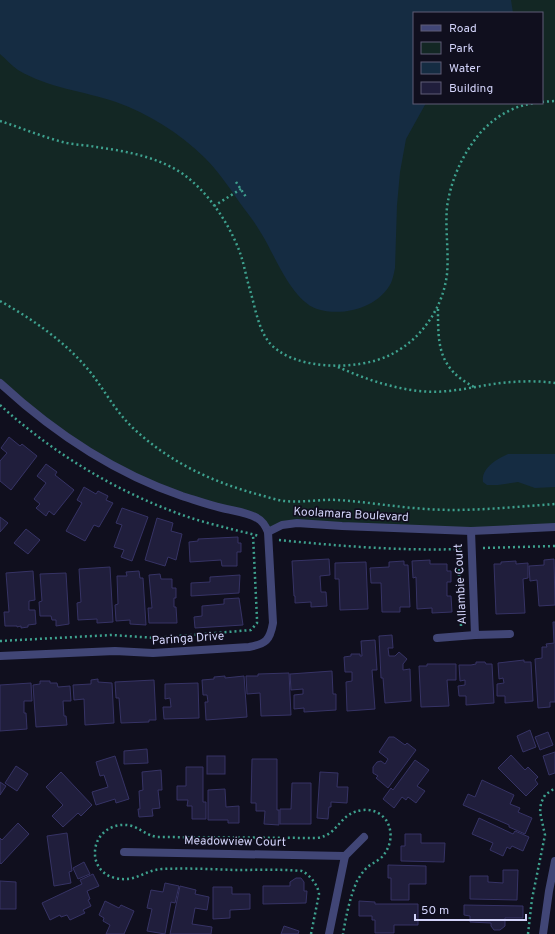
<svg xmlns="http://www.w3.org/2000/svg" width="555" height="934" font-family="Overpass,sans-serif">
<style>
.green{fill:#132724;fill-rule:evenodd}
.water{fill:#152c42}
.building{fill:#201e3c;stroke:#363365}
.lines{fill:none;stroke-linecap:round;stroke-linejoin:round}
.path{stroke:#3ea18e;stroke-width:2.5;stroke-dasharray:2 3;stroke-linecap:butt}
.minor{stroke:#414676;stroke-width:8}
.labels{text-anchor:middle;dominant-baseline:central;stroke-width:3.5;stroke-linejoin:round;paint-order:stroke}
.street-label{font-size:12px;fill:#d2d3f9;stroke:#100f1e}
</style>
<rect width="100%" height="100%" fill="#100f1e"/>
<!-- green -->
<path class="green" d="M0 0H555V527L471 531 297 523 268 532 262 523 180 495 84 448 0 383ZM414 13H542V103H414Z"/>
<!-- water -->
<g class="water">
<path d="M0 0H511L513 13H414V103H426L406 139 400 172 397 205 395 268C394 273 393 278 391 283 378 308 343 317 317 309 291 300 275 255 261 233 255 222 247 213 240 203 229 187 218 171 205 158 180 133 149 114 116 102 84 91 48 88 18 70 12 66 6 59 0 54Z"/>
<path d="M508 454H555V487L535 488 518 482 498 485H487L483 482C481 468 497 459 508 454Z"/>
</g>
<!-- building -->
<g class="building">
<path d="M9 437 20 446 22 444 37 456 11 490 0 481V461L7 453 1 448Z"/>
<path d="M46 464 57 472 55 475 74 490 54 515 49 511 46 516 36 508 40 504 34 499 46 483 37 476Z"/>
<path d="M84 487 96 494 98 491 108 496 106 500 113 503 99 527 94 525 85 541 66 531 82 503 77 500Z"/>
<path d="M122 508 148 517 132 561 121 557 124 550 114 547 122 525 116 523Z"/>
<path d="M0 517 8 523 0 532Z"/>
<path d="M157 518 173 523 171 531 182 534 176 560 168 557 165 566 145 560Z"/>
<path d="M26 529 40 540 28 554 14 543Z"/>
<path d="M238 537V543H241V552H237V566H222L221 560 190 562 189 542 198 541V539Z"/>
<path d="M329 559 330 575 320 576 321 592H326L327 606 311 607V602L295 603V596H294L292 561Z"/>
<path d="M554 559 555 605 539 606 537 580 530 581 529 566 544 565V560Z"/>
<path d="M430 560V564H447V571H451V582H447V596H451L452 612 432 613V608L417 609 416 577 413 578 412 561Z"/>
<path d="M404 561V565H408L410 607H400V612H382L381 583H371L370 568 389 567V562Z"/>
<path d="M516 561V564L528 563V578L523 579 525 613 496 614 494 564H501V562Z"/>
<path d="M366 562 368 609 340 610 339 579H335V563Z"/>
<path d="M110 567 113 622 97 623V619L78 620 77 603 81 602 79 569Z"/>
<path d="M33 571 35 600 29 601V610H35L36 624 28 625V627L21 628V626L17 627V626H5L4 612H9L6 573Z"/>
<path d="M139 571 140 578H143L146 625 130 624V620L116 621 115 605 118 604 117 576H127L126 572Z"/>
<path d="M66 573 69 624 56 626V620H52L51 616H40L39 602 42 601 40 574Z"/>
<path d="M160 574 161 579H172V588H176V598H174V607H176L177 623H149L148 608H152L149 575Z"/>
<path d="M240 575 239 593 191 596V583L210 582V577Z"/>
<path d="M239 598 243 625 195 628 194 617 202 616V606L224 604V599Z"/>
<path d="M553 622H555V702H550V707L538 708 535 659 542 658V647H547L546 644 554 643Z"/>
<path d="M392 635 393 648H388L389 656H395L399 652 407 659 403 664V670L410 669 411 701 385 703 383 678H381L379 636Z"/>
<path d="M375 640 377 670H372L375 709 347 711 346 682 352 681V672H345L344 657 351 656V654H360V656H362L361 641Z"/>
<path d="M524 660V662H531L533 701 505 703V696H497V684L504 683 503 678 499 679 498 663Z"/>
<path d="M476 662H485L486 664H492L494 703 466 705V696H459L458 686 465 685V680L460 681 459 665H471L476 664Z"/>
<path d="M427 664H456V680H447L449 706 421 707 419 666H427Z"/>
<path d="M332 671 333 694H336V710L304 712V708L294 709V695L303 694V689L291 690 290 674Z"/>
<path d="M289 673 291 715 261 716 260 693 247 694 246 676H258V674Z"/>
<path d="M225 676V678L244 676 247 717 206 720 205 702H208L207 695H203L202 680 214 679V677Z"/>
<path d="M98 679V682L112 683 114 723 85 725 84 699 74 700 73 685 91 684V680Z"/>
<path d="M154 680 156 720H149V722L121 723 119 698H116L115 682Z"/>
<path d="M40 681H50V683H57L58 687 70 686 71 701H63L64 716H66L67 725 36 727 33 685 40 684Z"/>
<path d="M31 683 32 701H24V713H26L27 729 0 731V685Z"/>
<path d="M198 683 199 718 164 719 163 707H171L170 698 165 699V684Z"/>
<path d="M530 730 536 747 523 752 517 736Z"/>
<path d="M548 732 553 745 540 750 535 737Z"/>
<path d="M389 737H394L405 745 407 743 416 750 388 788 376 778 378 776 373 773V767L377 762 381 761 385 764 388 759 379 752Z"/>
<path d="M147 749 148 763 124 764V751Z"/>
<path d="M555 752V773L549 775 543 756Z"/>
<path d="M511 755 525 770 528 767 538 777 535 780 538 784 526 796 498 768Z"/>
<path d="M115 756 129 799 116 803 115 799 96 805 92 792 108 787 104 775 100 776 96 762Z"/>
<rect x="207" y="756" width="18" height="18"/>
<path d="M252 759H277V810H279V825L264 824 265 811H256V803H251Z"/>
<path d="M415 760 429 770 417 786 425 791 416 803 408 797 406 800 402 797 394 808 383 799 391 788 393 790Z"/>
<path d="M16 766 28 774 17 791 5 783Z"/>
<path d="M186 767H203V802H206V819H192V806H187L188 800H177V786H186Z"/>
<path d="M161 770 162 790H158L160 808 152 809 153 816 139 817 138 809H140L139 791 143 790 142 772Z"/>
<path d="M61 772 92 805 81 816 78 813 63 827 52 816 63 805 46 787Z"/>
<path d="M320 772 338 773 337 787H348L347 803 331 802V807H329L328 819 317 818Z"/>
<path d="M482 780 514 795 510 804 520 808 518 812 532 818 525 834 509 827V825L463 805 468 794 475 797Z"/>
<path d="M0 782 6 786 0 795Z"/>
<path d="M292 783H311V824H280V809H291Z"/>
<path d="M225 789 226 807 239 806V823H228V820H208V790Z"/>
<path d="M479 818 513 834 515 831 529 837 523 851 512 846 510 849 507 847 503 856 490 850 493 843 472 834Z"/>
<path d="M18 823 29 834 1 864 0 863V838L2 840Z"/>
<path d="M67 833 72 871 69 872 71 883 54 886 47 836Z"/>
<path d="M405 834H421V843H445L444 862 401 861V846H405Z"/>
<path d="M84 862 90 874 78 879 73 868Z"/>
<path d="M388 865 426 866V884H409V900H391V878H388Z"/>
<path d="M503 870H518L517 900 470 899V876H488V882L503 883Z"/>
<path d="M93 874 99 886 87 891 90 899 88 900 91 906 83 910 85 913 70 920 67 915 61 917 60 915 50 920 42 903 82 884 80 880Z"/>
<path d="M296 878H301L304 882V891H307L306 903 263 904V886H290V882Z"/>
<path d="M0 881 16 882V909H0Z"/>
<path d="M165 883 179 886 175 903 171 902 165 934 147 931 152 909 147 908 151 890 163 892Z"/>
<path d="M180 886 196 890 195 894 209 897 207 910 195 908 192 924 212 927 211 934H170Z"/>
<path d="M213 887H232V894H250V909L230 910V918L213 919Z"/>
<path d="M105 901 119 908 121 905 134 911 124 934H106L110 925 103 921 104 918 99 915Z"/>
<path d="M359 901 375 902V904H418V925H394V933H375V920H372V916H359Z"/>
<path d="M464 905 523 906V918H505V926L500 930H494L491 926V923L470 922V916L464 915Z"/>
<path d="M284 926 299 931 298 934H281Z"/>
</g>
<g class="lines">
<!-- path -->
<g class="path">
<path d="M542 102 555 101"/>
<path d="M0 121C22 128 45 138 67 143 77 145 87 145 96 147 126 151 158 157 183 174 208 192 228 222 239 250 244 263 246 277 250 290 255 307 258 327 268 341 291 371 358 371 390 355 421 340 443 308 447 274 449 251 445 229 447 207 451 179 463 153 481 132 496 116 513 106 535 103"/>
<path d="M236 182 246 197"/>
<path d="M214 206 241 189"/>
<path d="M0 301C34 320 67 343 91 373 105 391 116 412 133 428 169 462 212 482 260 495 268 497 276 500 284 501 302 503 320 499 338 500 367 502 396 507 426 509 469 512 512 507 555 504"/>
<path d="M438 309C438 345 438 368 474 387"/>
<path d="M338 367C372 382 411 395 448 391 470 389 491 383 512 382 526 381 541 381 555 383"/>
<path d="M0 405C55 455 120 494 191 518 213 525 236 530 259 536"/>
<path d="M279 540C339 546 401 551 461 549"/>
<path d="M483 548 555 546"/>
<path d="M458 549 461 626"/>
<path d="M0 641 112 635 156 638 251 630 257 623V619L253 535"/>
<path d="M311 934 319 894C318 885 310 875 302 871 280 869 257 870 235 870 211 869 186 868 162 869 144 870 136 883 115 878 102 875 94 864 95 851 96 833 114 821 132 826 141 829 146 835 157 837L317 838C340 835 338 812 364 810 372 809 381 813 386 820 394 832 391 848 381 858 375 863 368 865 364 871 361 874 359 878 357 881 350 897 346 916 343 934"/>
<path d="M528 934 532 899 545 835 540 812 541 803 545 795 555 788"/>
</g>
<!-- minor -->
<g class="minor">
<path d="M0 383C52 431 115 473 182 496 195 500 209 505 222 508 234 511 247 512 257 518 263 521 266 527 268 532L282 525 297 523 342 526 471 531 555 527"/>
<path d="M471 531 475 635 510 634"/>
<path d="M437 638 475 635"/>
<path d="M0 656 115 651 153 653 249 647C266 644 270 640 273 623L268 532"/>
<path d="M124 852 345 856"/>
<path d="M329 934 345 856 364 837"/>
<path d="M543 934 549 891 555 861"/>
</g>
</g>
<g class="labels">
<!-- street labels -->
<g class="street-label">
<text transform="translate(351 515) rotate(3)">Koolamara Boulevard</text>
<text transform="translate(461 584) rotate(-93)">Allambie Court</text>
<text transform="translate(188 639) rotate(-4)">Paringa Drive</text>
<text transform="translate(235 842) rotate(1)">Meadowview Court</text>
</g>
</g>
<!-- legend -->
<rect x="413" y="12" width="130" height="92" fill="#100f1e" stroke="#5e5d76"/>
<rect x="421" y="25" width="20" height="6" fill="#414676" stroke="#5e5d76"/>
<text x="449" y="32" font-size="12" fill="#d2d3f9">Road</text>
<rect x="421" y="42" width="20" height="12" fill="#132724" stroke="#5e5d76"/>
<text x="449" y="52" font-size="12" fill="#d2d3f9">Park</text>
<rect x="421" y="62" width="20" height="12" fill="#152c42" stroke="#5e5d76"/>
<text x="449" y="72" font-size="12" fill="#d2d3f9">Water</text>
<rect x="421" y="82" width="20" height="12" fill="#201e3c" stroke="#5e5d76"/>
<text x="449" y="92" font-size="12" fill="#d2d3f9">Building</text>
<!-- scale -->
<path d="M415 914v6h111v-6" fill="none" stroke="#d2d3f9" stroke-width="2"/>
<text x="421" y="914" font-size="12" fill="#d2d3f9" stroke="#100f1e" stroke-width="3" paint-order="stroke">50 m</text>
</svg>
